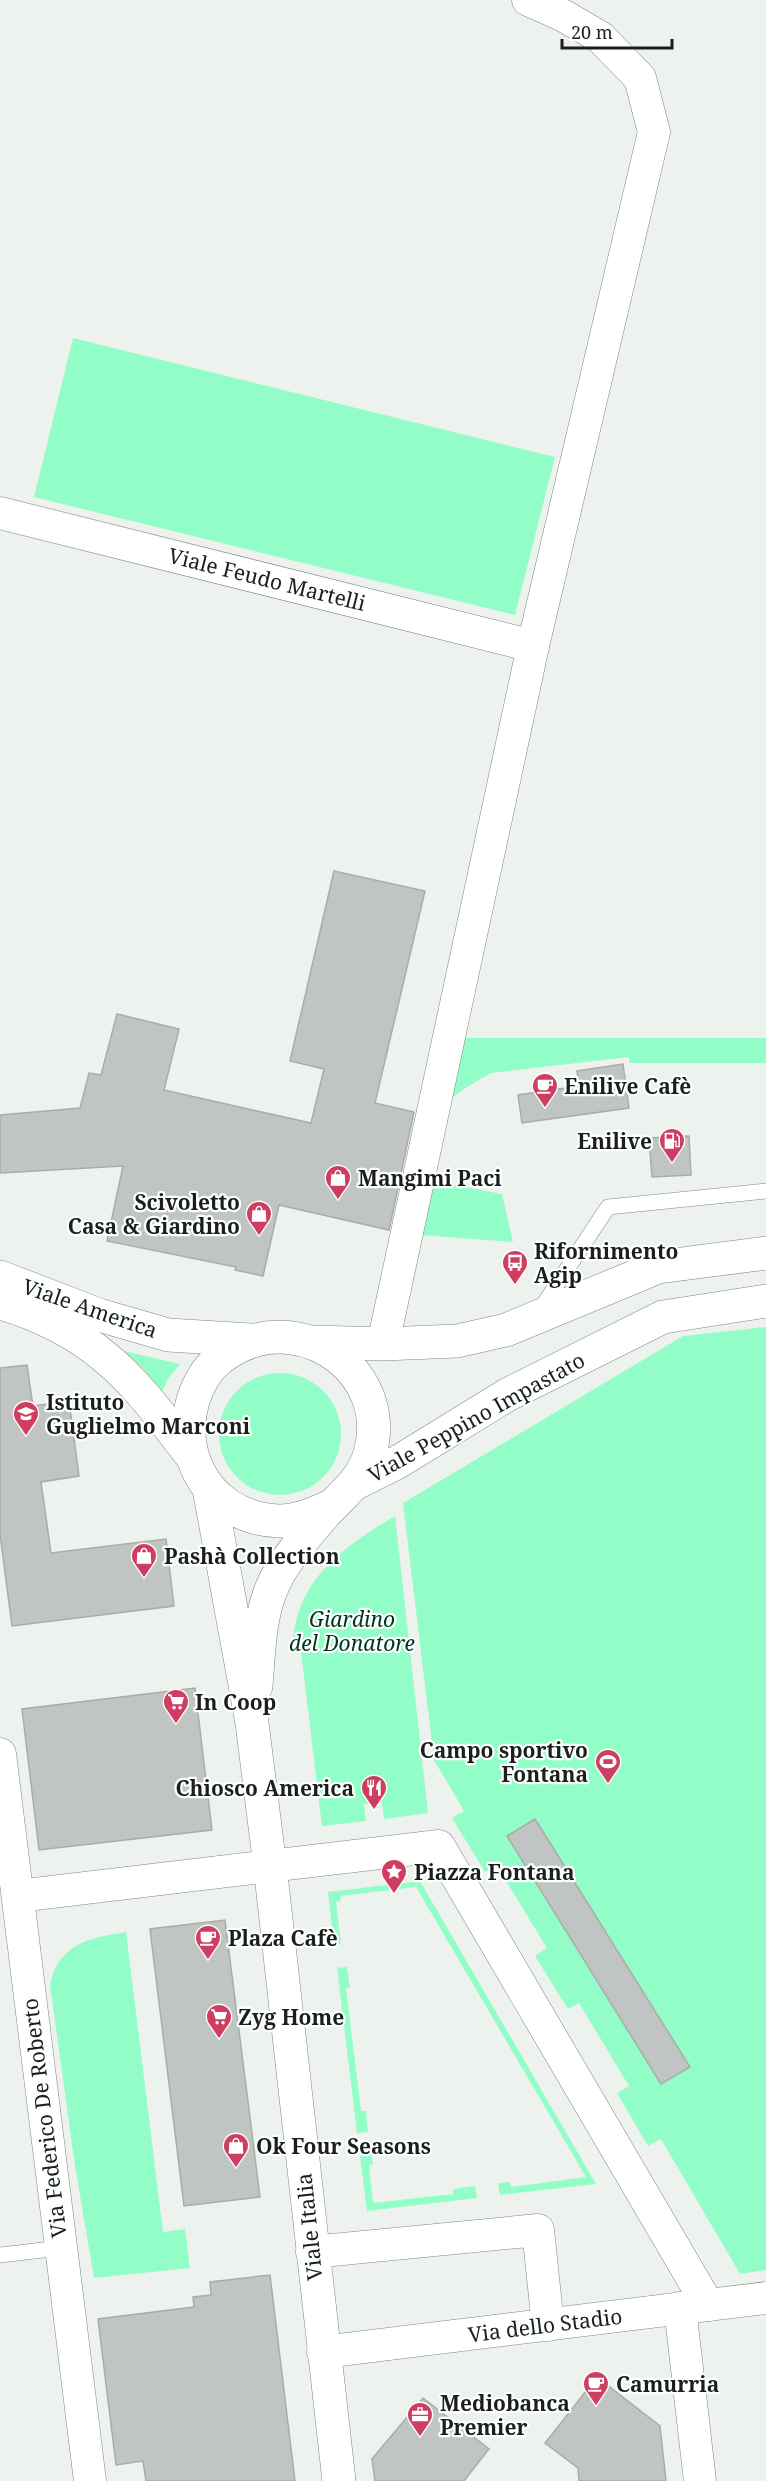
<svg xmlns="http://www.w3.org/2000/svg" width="766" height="2481" font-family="'Noto Serif',serif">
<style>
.green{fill:#93fdc7}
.building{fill:#c0c4c2;stroke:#a8acaa;stroke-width:1.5}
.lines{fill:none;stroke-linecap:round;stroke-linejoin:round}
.service-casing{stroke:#828684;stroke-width:16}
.minor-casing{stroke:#828684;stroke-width:33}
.secondary-casing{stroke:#828684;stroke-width:34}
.service{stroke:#fff;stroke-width:15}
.minor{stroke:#fff;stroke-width:32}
.secondary{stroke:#fff;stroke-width:33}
.labels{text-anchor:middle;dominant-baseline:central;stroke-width:4.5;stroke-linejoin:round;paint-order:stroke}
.street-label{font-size:21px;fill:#1c1d1c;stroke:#fbfffd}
.poi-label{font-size:21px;font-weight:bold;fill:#1c1d1c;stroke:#fbfffd;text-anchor:start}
.park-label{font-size:21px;font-style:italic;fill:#02331f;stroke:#fbfffd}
</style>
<rect width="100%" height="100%" fill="#edf2ef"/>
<!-- green -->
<g class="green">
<path d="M73 338 555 457 515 615 34 497Z"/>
<path d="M461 1038H766V1063H629V1057L491 1073 467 1087 448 1101Z"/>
<path d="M432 1181 502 1194 513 1242 419 1235Z"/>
<path d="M766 1327V2270L740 2274 661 2139 648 2146 617 2093 629 2086 579 2003 568 2009 535 1956 547 1948 497 1866 485 1872 452 1818 464 1811 434 1760 403 1503 683 1336Z"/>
<path d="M124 1351 180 1364 169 1377 162 1392 143 1368Z"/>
<circle cx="280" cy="1434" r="61"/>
<path d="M395 1516 428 1813 384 1819 382 1802 364 1804 366 1821 322 1826 301 1652 293 1651C293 1582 341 1548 395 1516Z"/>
<path d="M420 1881 596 2184 500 2195 498 2183 510 2182 511 2187 586 2177 416 1887 340 1896 341 1901 336 1902 341 1944 334 1945 328 1892Z"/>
<path d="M126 1932 163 2232 185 2229 190 2268 94 2278 75 2166 50 1985C58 1944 89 1938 126 1932Z"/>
<path d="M347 1967 350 1987 346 1988 361 2111H366L368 2132 357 2133 337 1968Z"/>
<path d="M371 2154 373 2164 369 2165 373 2203 453 2194V2189L475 2186 477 2198 367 2211 360 2156Z"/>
</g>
<!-- building -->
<g class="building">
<path d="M334 871 425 891 375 1103 414 1112 389 1230 279 1205 263 1276 235 1270 236 1267 107 1241 123 1166 0 1173V1115L80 1108 89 1073 101 1075 117 1014 179 1029 164 1090 311 1123 324 1069 290 1061Z"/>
<path d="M623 1064 629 1108 522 1123 518 1095 579 1086 577 1071Z"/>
<path d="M689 1136 691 1175 652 1177 649 1138Z"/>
<path d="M27 1365 33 1406 69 1401 79 1476 41 1482 51 1553 166 1539 174 1606 12 1626 0 1534V1368Z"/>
<path d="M195 1688 212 1830 39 1850 22 1709Z"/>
<path d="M535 1819 690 2067 661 2084 507 1836Z"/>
<path d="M225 1920 260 2197 184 2206 150 1929Z"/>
<path d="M270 2275 295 2481H146L143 2461 116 2465 98 2319 194 2307 193 2297 211 2295 210 2282Z"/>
<path d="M597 2377 660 2426 666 2481H579L578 2468 545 2443Z"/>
<path d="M423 2398 489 2449 464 2481H375L372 2459Z"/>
</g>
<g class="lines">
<defs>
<g id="service">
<path d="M540 1310 608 1207 766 1191"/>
<path d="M0 2255 60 2248"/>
</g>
<g id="minor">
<path d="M0 513 533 646"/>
<path d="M383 1344 533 646 654 132 640 78 600 37 564 16 528 0"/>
<path d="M0 1754 90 2481"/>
<path d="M18 1896 439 1846 708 2305"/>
<path d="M312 2252 538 2230 548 2325"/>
<path d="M680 2308 700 2481"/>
<path d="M323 2352 766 2298"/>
</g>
<g id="secondary">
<path d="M0 1277 99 1315 168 1335 251 1340"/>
<path d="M0 1303C37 1313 77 1333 106 1358 139 1385 165 1422 191 1455"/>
<path d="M315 1342 383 1344 457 1341 506 1330 658 1267 766 1253"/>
<path d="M356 1483 398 1462 507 1395 663 1317 766 1301"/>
<path d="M209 1488 252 1723 270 1866 339 2481"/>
<path d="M256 1686C259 1652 259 1614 274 1583 285 1559 305 1537 322 1517 340 1496 363 1481 370 1453 392 1375 308 1312 238 1347 226 1353 212 1363 204 1376 166 1439 202 1518 279 1521 298 1521 314 1514 331 1506"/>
</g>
</defs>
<!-- service casing -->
<use href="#service" class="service-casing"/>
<!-- minor casing -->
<use href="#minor" class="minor-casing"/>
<!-- secondary casing -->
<use href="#secondary" class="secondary-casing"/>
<!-- service -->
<use href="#service" class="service"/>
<!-- minor -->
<use href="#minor" class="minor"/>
<!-- secondary -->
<use href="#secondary" class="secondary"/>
</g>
<!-- icons -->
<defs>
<symbol id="cafe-pin" viewBox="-11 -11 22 30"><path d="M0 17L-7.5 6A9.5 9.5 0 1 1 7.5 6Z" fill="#cd3e60" stroke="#fbfffd"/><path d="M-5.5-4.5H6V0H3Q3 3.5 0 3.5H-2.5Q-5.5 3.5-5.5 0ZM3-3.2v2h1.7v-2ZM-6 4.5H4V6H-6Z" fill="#fff"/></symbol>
<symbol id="fuel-pin" viewBox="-11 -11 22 30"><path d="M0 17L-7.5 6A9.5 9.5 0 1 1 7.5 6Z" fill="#cd3e60" stroke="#fbfffd"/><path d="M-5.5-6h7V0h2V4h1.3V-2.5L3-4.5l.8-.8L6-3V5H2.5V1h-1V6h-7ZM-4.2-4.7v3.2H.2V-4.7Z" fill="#fff"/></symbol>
<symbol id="shop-pin" viewBox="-11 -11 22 30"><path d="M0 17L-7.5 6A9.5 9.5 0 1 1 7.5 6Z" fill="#cd3e60" stroke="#fbfffd"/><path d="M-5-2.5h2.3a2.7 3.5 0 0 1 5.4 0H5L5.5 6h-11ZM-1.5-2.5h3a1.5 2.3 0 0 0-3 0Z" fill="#fff"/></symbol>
<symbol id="bus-pin" viewBox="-11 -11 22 30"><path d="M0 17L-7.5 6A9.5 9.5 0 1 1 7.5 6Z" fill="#cd3e60" stroke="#fbfffd"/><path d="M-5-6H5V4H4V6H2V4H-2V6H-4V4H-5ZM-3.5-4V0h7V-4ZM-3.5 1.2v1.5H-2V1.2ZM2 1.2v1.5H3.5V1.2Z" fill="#fff"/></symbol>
<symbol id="school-pin" viewBox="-11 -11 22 30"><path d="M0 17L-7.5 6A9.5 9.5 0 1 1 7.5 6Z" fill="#cd3e60" stroke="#fbfffd"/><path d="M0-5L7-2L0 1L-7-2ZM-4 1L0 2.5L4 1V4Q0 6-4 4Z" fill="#fff"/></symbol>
<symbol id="supermarket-pin" viewBox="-11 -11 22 30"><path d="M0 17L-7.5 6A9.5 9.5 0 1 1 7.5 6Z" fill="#cd3e60" stroke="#fbfffd"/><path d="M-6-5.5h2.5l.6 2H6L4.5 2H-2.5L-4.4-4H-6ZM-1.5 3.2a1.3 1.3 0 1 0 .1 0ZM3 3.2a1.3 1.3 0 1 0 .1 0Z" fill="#fff"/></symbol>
<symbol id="stadium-pin" viewBox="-11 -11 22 30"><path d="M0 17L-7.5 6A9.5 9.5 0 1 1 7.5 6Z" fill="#cd3e60" stroke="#fbfffd"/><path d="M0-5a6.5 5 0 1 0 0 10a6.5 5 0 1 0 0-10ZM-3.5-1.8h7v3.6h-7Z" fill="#fff"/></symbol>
<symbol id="restaurant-pin" viewBox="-11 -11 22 30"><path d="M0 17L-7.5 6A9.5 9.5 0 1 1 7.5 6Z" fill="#cd3e60" stroke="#fbfffd"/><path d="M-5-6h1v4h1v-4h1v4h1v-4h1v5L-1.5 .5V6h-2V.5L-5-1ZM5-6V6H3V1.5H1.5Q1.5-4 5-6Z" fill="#fff"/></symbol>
<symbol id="sight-pin" viewBox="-11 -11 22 30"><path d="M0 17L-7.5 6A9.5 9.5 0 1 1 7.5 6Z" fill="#cd3e60" stroke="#fbfffd"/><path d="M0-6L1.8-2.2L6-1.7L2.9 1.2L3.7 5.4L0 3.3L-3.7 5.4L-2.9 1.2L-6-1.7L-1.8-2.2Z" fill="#fff"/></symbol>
<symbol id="office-pin" viewBox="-11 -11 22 30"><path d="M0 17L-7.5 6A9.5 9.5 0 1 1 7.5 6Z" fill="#cd3e60" stroke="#fbfffd"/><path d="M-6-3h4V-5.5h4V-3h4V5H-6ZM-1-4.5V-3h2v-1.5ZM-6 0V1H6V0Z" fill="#fff"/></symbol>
</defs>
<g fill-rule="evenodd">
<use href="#cafe-pin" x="530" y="1071" width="30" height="40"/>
<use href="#fuel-pin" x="657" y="1126" width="30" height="40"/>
<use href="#shop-pin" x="323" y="1163" width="30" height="40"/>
<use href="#shop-pin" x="244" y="1199" width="30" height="40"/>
<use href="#bus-pin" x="500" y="1248" width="30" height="40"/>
<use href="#school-pin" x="11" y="1399" width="30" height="40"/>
<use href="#shop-pin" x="129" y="1541" width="30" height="40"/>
<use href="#supermarket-pin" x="161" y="1687" width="30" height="40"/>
<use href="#stadium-pin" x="593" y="1747" width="30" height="40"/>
<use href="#restaurant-pin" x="359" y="1773" width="30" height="40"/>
<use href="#sight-pin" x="379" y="1857" width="30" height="40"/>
<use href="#cafe-pin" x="193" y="1923" width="30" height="40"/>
<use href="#supermarket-pin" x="204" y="2002" width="30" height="40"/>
<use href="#shop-pin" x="221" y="2131" width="30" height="40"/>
<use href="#cafe-pin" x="581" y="2369" width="30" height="40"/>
<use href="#office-pin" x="405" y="2400" width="30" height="40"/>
</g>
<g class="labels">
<!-- street labels -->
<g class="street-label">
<text transform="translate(267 579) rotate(14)">Viale Feudo Martelli</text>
<text transform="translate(90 1308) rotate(19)">Viale America</text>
<text transform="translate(476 1417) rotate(-29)">Viale Peppino Impastato</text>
<text transform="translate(44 2118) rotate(-97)">Via Federico De Roberto</text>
<text transform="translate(309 2227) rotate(-96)">Viale Italia</text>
<text transform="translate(545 2325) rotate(-7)">Via dello Stadio</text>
</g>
<!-- poi labels -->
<g class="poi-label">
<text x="564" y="1086">Enilive Cafè</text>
<text x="652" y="1141" text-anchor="end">Enilive</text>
<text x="358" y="1178">Mangimi Paci</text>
<text x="240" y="1202" text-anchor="end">Scivoletto<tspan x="240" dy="24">Casa &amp; Giardino</tspan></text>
<text x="534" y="1251">Rifornimento<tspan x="534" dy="24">Agip</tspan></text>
<text x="46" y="1402">Istituto<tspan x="46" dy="24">Guglielmo Marconi</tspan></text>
<text x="164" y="1556">Pashà Collection</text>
<text x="195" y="1702">In Coop</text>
<text x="588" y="1750" text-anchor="end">Campo sportivo<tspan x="588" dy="24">Fontana</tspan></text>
<text x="354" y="1788" text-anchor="end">Chiosco America</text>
<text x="414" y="1872">Piazza Fontana</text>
<text x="228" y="1938">Plaza Cafè</text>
<text x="238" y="2017">Zyg Home</text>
<text x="256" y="2146">Ok Four Seasons</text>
<text x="616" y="2384">Camurria</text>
<text x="440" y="2403">Mediobanca<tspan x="440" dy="24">Premier</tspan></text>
</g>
<!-- park labels -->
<g class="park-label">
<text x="352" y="1619">Giardino<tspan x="352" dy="24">del Donatore</tspan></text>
</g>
</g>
<!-- scale -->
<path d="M562 39v9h110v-9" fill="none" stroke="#1c1d1c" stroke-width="3"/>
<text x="571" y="39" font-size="18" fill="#1c1d1c" stroke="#fbfffd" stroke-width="4.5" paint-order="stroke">20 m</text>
</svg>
